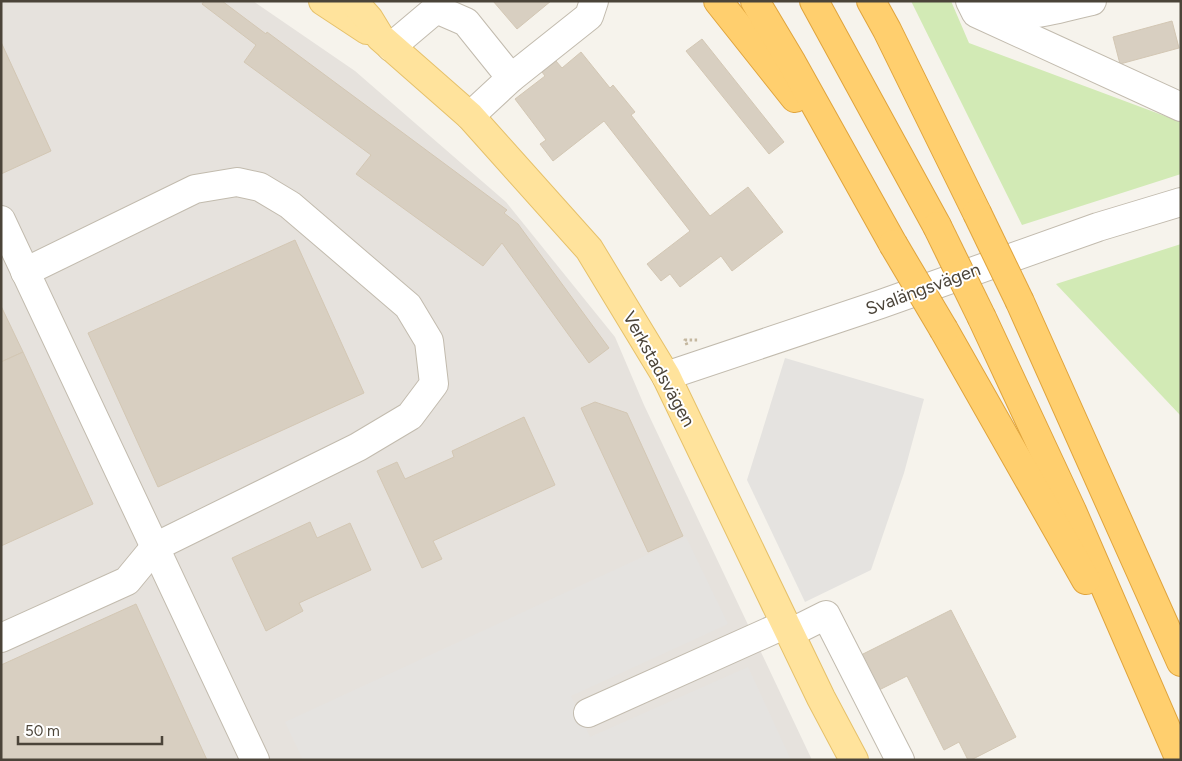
<svg xmlns="http://www.w3.org/2000/svg" width="1182" height="761" font-family="Figtree,sans-serif">
<style>
.industrial{fill:#e6e2dd}
.green{fill:#d2eab5}
.parking{fill:#e5e3e0}
.building{fill:#d8cfc1;stroke:#d3c7b4}
.lines{fill:none;stroke-linecap:round;stroke-linejoin:round}
.minor-casing{stroke:#c2bbae;stroke-width:30}
.major-casing{stroke:#e6c16a;stroke-width:30}
.highway-casing{stroke:#e0a43c;stroke-width:30}
.path{stroke:#c4b79f;stroke-width:3;stroke-dasharray:2.5 2.5;stroke-linecap:butt}
.minor{stroke:#fff;stroke-width:28}
.major{stroke:#ffe39c;stroke-width:28}
.highway{stroke:#ffcf6e;stroke-width:28}
.highway-bridge-casing{stroke:#e0a43c;stroke-width:30;stroke-linecap:butt}
.highway-bridge{stroke:#ffcf6e;stroke-width:28}
.labels{text-anchor:middle;dominant-baseline:central;stroke-width:4;stroke-linejoin:round;paint-order:stroke}
.street-label{font-size:18px;fill:#4b4439;stroke:#fff}
</style>
<rect width="100%" height="100%" fill="#f6f3ec"/>
<!-- industrial -->
<path class="industrial" d="M1 1H253L355 71 506 202 615 337 644 405 812 760H1Z"/>
<!-- green -->
<g class="green">
<path d="M911 1H951L969 43 1181 122V174L1022 225Z"/>
<path d="M1181 244V416L1056 284Z"/>
</g>
<!-- parking -->
<g class="parking">
<path d="M785 358 924 399 904 473 871 570 805 602 747 480Z"/>
<path d="M686 537 728 624 571 696 590 737 748 667 791 760H303L285 722Z"/>
</g>
<!-- building -->
<g class="building">
<path d="M204 1H222L266 34 267 32 507 210 504 213 518 224 609 348 589 363 502 243 483 266 356 174 371 155 244 62 256 45 202 4Z"/>
<path d="M493 1H551L517 29Z"/>
<path d="M1172 21 1179 48 1120 64 1113 37Z"/>
<path d="M702 39 784 142 769 154 686 51Z"/>
<path d="M1 42 51 151 1 174Z"/>
<path d="M581 52 610 88 613 85 635 112 631 115 710 216 748 187 783 232 732 271 721 256 680 287 670 274 661 281 647 264 690 231 604 121 553 161 540 144 546 140 515 99 545 76 542 72 556 61 562 68Z"/>
<path d="M295 240 364 393 158 487 88 333Z"/>
<path d="M1 306 23 352 1 362Z"/>
<path d="M23 352 93 504 1 546V362Z"/>
<path d="M595 402 627 413 683 536 648 552 581 408Z"/>
<path d="M524 417 555 485 433 541 442 559 422 568 377 471 397 462 405 479 454 457 452 451Z"/>
<path d="M310 522 317 538 350 523 371 570 299 603 303 611 266 631 232 558Z"/>
<path d="M136 604 207 760H1V665Z"/>
<path d="M951 610 1016 737 971 760H968L959 742 944 750 907 676 877 691 859 656Z"/>
</g>
<g class="lines">
<defs>
<g id="minor">
<path d="M970 1 976 13 1181 107"/>
<path d="M991 2C1018 26 1061 7 1092 1"/>
<path d="M391 47 436 9 466 22 511 78 470 116"/>
<path d="M511 78 589 16 594 1"/>
<path d="M1 220 255 760"/>
<path d="M666 376 881 304 1098 227 1181 202"/>
<path d="M790 633 826 615 900 760"/>
<path d="M1 638 127 581 155 547 358 447 410 416 434 384 429 341 408 306 290 205 260 187 237 182 195 189 25 272"/>
<path d="M588 713 786 624"/>
</g>
<g id="major">
<path d="M323 1 367 30"/>
<path d="M353 1 369 19 380 37 470 116 589 249 666 376 821 698 854 760"/>
</g>
<g id="highway">
<path d="M718 1 795 98"/>
<path d="M755 1 792 63 893 244"/>
<path d="M814 1 937 226"/>
<path d="M871 1 887 30 977 213"/>
<path d="M1020 302 1181 662"/>
<path d="M982 318 1072 511 1180 760"/>
<path d="M944 330 1086 580"/>
</g>
</defs>
<!-- minor casing -->
<use href="#minor" class="minor-casing"/>
<!-- major casing -->
<use href="#major" class="major-casing"/>
<!-- highway casing -->
<use href="#highway" class="highway-casing"/>
<!-- path -->
<path class="path" d="M687 345 685 340H698"/>
<!-- minor -->
<use href="#minor" class="minor"/>
<!-- major -->
<use href="#major" class="major"/>
<!-- highway -->
<use href="#highway" class="highway"/>
<defs>
<g id="highway-bridge">
<path d="M977 213 1020 302"/>
<path d="M937 226 982 318"/>
<path d="M893 244 944 330"/>
</g>
</defs>
<!-- highway-bridge casing -->
<use href="#highway-bridge" class="highway-bridge-casing"/>
<!-- highway-bridge -->
<use href="#highway-bridge" class="highway-bridge"/>
</g>
<g class="labels">
<!-- street labels -->
<g class="street-label">
<text transform="translate(923 289) rotate(-20)">Svalängsvägen</text>
<text transform="translate(659 369) rotate(61)">Verkstadsvägen</text>
</g>
</g>
<!-- border -->
<rect width="1182" height="761" fill="none" stroke="#4b4439" stroke-width="5"/>
<!-- scale -->
<path d="M18 736v8h144v-8" fill="none" stroke="#4b4439" stroke-width="2.5"/>
<text x="25" y="736" font-size="15" fill="#4b4439" stroke="#ffffff" stroke-width="4" paint-order="stroke">50 m</text>
</svg>
